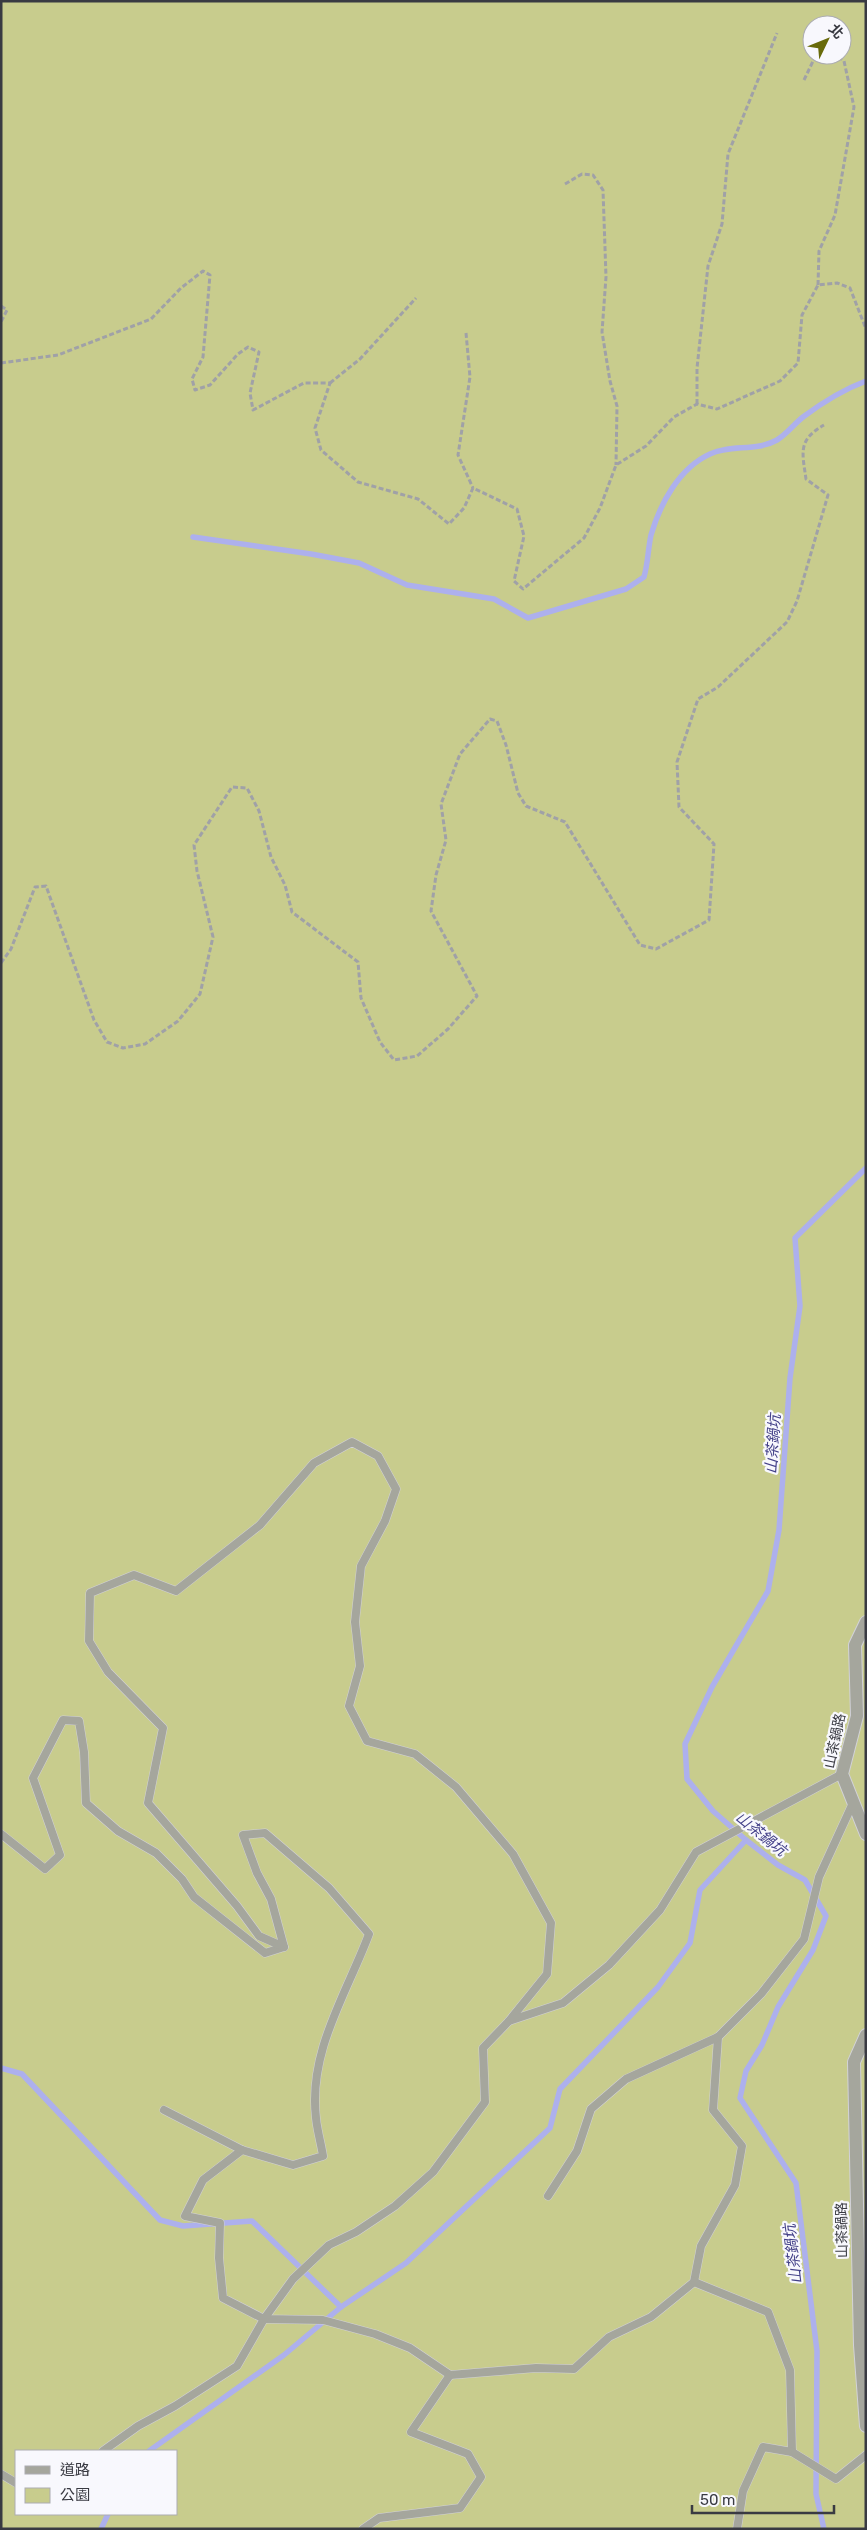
<svg xmlns="http://www.w3.org/2000/svg" width="867" height="2530" font-family="Rubik,'Noto Sans TC',sans-serif">
<style>
.green{fill:#c8cc8d;fill-rule:evenodd}
.lines{fill:none;stroke-linecap:round;stroke-linejoin:round}
.stream{stroke:#adb0ed;stroke-width:5.5}
.lane-casing{stroke:#d2d2d8;stroke-width:9}
.street-casing{stroke:#d2d2d8;stroke-width:14}
.path{stroke:#a0a1a7;stroke-width:3;stroke-dasharray:5 2.5;stroke-linecap:butt}
.lane{stroke:#a5a69d;stroke-width:8}
.street{stroke:#a5a69d;stroke-width:12}
.labels{text-anchor:middle;dominant-baseline:central;stroke-width:4.5;stroke-linejoin:round;paint-order:stroke}
.street-label{font-size:14px;fill:#393a42;stroke:#f8f8fd}
.water-label{font-size:15px;font-style:italic;fill:#434088;stroke:#f8f8fd}
</style>
<rect width="100%" height="100%" fill="#f8f8fd"/>
<!-- green -->
<path class="green" d="M1 1H866V2529H1ZM812 25H842V55H812ZM16 2451H176V2514H16Z"/>
<g class="lines">
<!-- stream -->
<g class="stream">
<path d="M193 537 311 554 359 563 407 585 494 599 528 618 626 589 644 577C648 563 648 549 651 535 660 504 679 468 710 454 731 444 756 452 777 440 787 434 794 424 803 417 823 402 842 390 866 381"/>
<path d="M1 2068 22 2074 160 2220 183 2226 252 2221 341 2307"/>
<path d="M149 2451 284 2355 341 2307 406 2263 550 2128 560 2089 658 1987 690 1943 700 1890 746 1840"/>
<path d="M101 2529 108 2514"/>
<path d="M824 2529 816 2494 817 2351 796 2183 740 2098 746 2071 762 2045 778 2007 813 1950 826 1916 805 1880 778 1865 746 1840 713 1811 687 1779 685 1744 712 1687 768 1591 779 1530 790 1378 800 1306 795 1238 866 1168"/>
</g>
<defs>
<g id="lane">
<path d="M1 1834 45 1869 60 1855 33 1778 63 1720 79 1721 84 1752 86 1803 118 1831 156 1853 182 1879 194 1897 265 1953 284 1947"/>
<path d="M509 2021 547 1974 551 1923 513 1854 456 1787 415 1754 367 1741 349 1706 360 1666 355 1622 361 1566 385 1521 396 1489 378 1456 352 1442 314 1463 260 1525 176 1591 134 1575 90 1593 89 1641 108 1672 163 1728 148 1803 237 1906 259 1936 284 1947 271 1899 257 1873 243 1835 265 1833 329 1888 369 1934C347 1993 308 2051 316 2118 317 2130 321 2143 323 2156L293 2165 242 2150 203 2180 185 2216 220 2223 219 2258 223 2298 264 2319 323 2320 375 2334 410 2348 450 2375 536 2368 574 2369 609 2337 651 2317 694 2282 701 2246 735 2185 742 2146 713 2110 718 2037"/>
<path d="M164 2110 242 2150"/>
<path d="M548 2196 577 2151 591 2109 626 2079 718 2037 761 1994 804 1939 819 1877 853 1803"/>
<path d="M694 2282 768 2312 790 2370 792 2452"/>
<path d="M103 2451 138 2426 175 2406 237 2366 264 2319 293 2279 329 2245 356 2232 395 2206 433 2172 485 2102 483 2048 509 2021 563 2003 609 1965 660 1910 696 1852 842 1774"/>
<path d="M1 2474 16 2483"/>
<path d="M363 2529 379 2518 460 2508 481 2477 468 2454 411 2432 450 2375"/>
<path d="M737 2529 743 2491 763 2447 792 2452 836 2479 866 2455"/>
</g>
<g id="street">
<path d="M866 1622 855 1645 857 1716 842 1774 866 1834"/>
<path d="M866 2035 854 2062 860 2345 866 2426"/>
</g>
</defs>
<!-- lane casing -->
<use href="#lane" class="lane-casing"/>
<!-- street casing -->
<use href="#street" class="street-casing"/>
<!-- path -->
<g class="path">
<path d="M804 80 816 55"/>
<path d="M565 184 582 174 593 175 603 190 606 277 602 332 610 381 617 406 616 465"/>
<path d="M818 285 819 251 835 215 854 107 844 61 836 55"/>
<path d="M1 306 7 310 1 322"/>
<path d="M466 333 470 377 458 455 473 488"/>
<path d="M1 363 58 355 151 319 181 288 203 271 210 275 203 357 192 379 195 390 210 385 238 354 248 347 259 352 250 393 253 410 304 383H330L315 428 321 450 358 482 418 499 449 524 464 508 473 488 517 509 524 536 514 581 523 589 584 538 600 508 616 465 646 446 674 417 697 404 717 409 780 381 798 363 802 315 818 285 837 283 850 288 866 329"/>
<path d="M330 383 360 359 416 298"/>
<path d="M697 404V368L708 266 722 224 728 154 777 33"/>
<path d="M1 963 11 949 35 887 46 886 94 1020 107 1042 123 1048 145 1044 178 1021 200 994 213 937 197 871 194 845 232 787 247 788 259 811 271 857 285 885 292 912 358 962 361 998 380 1042 394 1060 417 1056 448 1029 477 996 431 911 436 875 446 840 441 804 460 754 490 719 497 721 506 745 518 793 526 806 565 822 640 945 656 949 709 920 714 844 679 807 677 762 698 699 718 687 787 622 797 601 828 495 806 479C802 451 798 440 824 425"/>
</g>
<!-- lane -->
<use href="#lane" class="lane"/>
<!-- street -->
<use href="#street" class="street"/>
</g>
<g class="labels">
<!-- street labels -->
<g class="street-label">
<text transform="translate(835 1741) rotate(-78)">山茶鍋路</text>
<text transform="translate(842 2230) rotate(-91)">山茶鍋路</text>
</g>
<!-- water labels -->
<g class="water-label">
<text transform="translate(773 1444) rotate(-86)">山茶鍋坑</text>
<text transform="translate(761 1834) rotate(39)">山茶鍋坑</text>
<text transform="translate(793 2254) rotate(-97)">山茶鍋坑</text>
</g>
</g>
<!-- border -->
<rect width="867" height="2530" fill="none" stroke="#393a42" stroke-width="5"/>
<!-- legend -->
<rect x="15" y="2450" width="162" height="65" fill="#f8f8fd" stroke="#acacb2"/>
<rect x="25" y="2466" width="25" height="8" fill="#a5a69d" stroke="#acacb2"/>
<text x="60" y="2475" font-size="15" fill="#393a42">道路</text>
<rect x="25" y="2488" width="25" height="15" fill="#c8cc8d" stroke="#acacb2"/>
<text x="60" y="2500" font-size="15" fill="#393a42">公園</text>
<!-- north arrow -->
<g transform="translate(827 40) rotate(47)"><circle r="24" fill="#f8f8fd" stroke="#acacb2"/>
<path d="M0-4L9 19L0 12L-9 19Z" fill="#696b0b"/>
<text y="-8" font-size="14" font-weight="bold" text-anchor="middle" fill="#393a42">北</text>
</g>
<!-- scale -->
<path d="M692 2505v8h142v-8" fill="none" stroke="#393a42" stroke-width="2.5"/>
<text x="700" y="2505" font-size="15" fill="#393a42" stroke="#f8f8fd" stroke-width="4" paint-order="stroke">50 m</text>
</svg>
